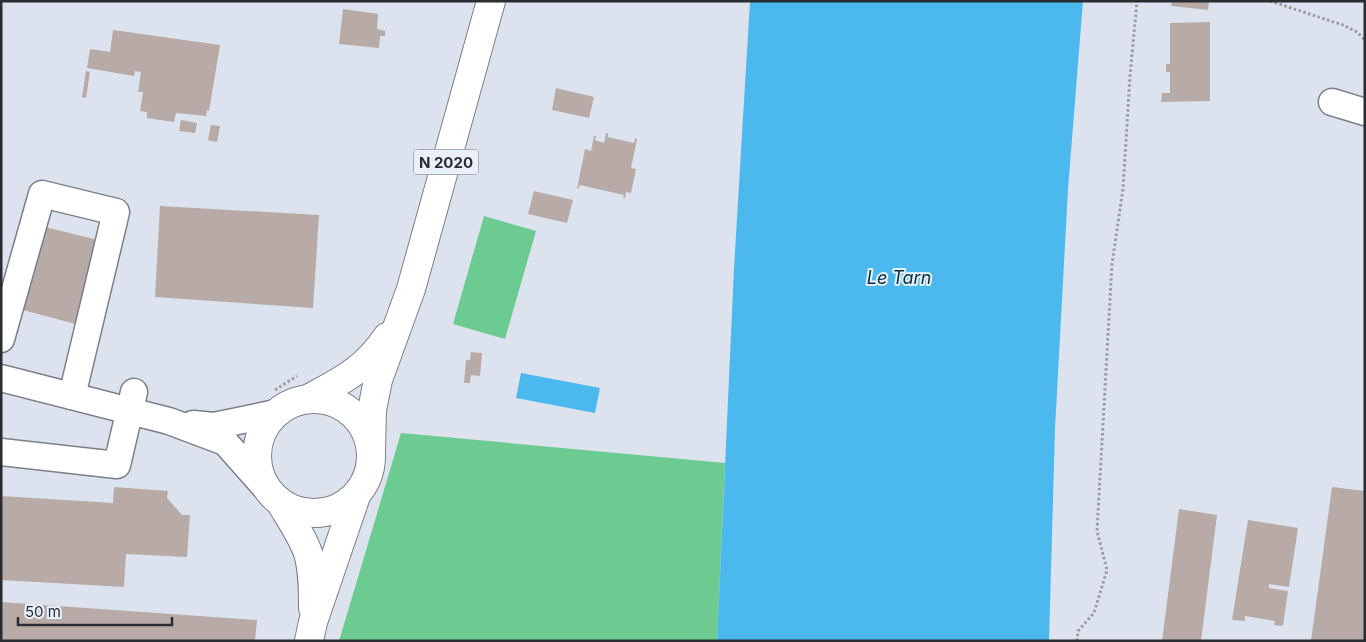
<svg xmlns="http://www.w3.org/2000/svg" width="1366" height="642" font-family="Inter,sans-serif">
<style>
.green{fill:#6ccb90}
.water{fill:#4bb9ee}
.building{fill:#b7aaa7}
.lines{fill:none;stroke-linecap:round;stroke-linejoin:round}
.minor-casing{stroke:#7a7f89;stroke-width:29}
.major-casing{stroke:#7a7f89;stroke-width:30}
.path{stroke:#989da5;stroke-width:3;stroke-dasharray:2.5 2.5;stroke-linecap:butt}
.minor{stroke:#fff;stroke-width:26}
.major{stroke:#fff;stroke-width:28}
.labels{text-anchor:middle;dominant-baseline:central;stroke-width:4;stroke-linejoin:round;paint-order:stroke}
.shield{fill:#eaf0fb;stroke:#63676d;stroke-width:1}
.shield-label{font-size:15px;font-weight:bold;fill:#292c30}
.water-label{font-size:18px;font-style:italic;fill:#003247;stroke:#eaf0fb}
</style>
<rect width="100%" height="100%" fill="#dde3ee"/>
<!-- green -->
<g class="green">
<path d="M484 216 536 231 505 339 453 324Z"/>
<path d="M401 433 725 463 717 641H339Z"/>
</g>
<!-- water -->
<g class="water">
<path d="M750 1H1083L1068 189 1055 429 1049 641H717L734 268Z"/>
<path d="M521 373 600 388 595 413 516 398Z"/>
</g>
<!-- building -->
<g class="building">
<path d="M1172 1H1209L1208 10 1171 6Z"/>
<path d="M343 9 378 14 377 29 385 31V36H380L379 48 339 44Z"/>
<path d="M1210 22V101L1161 102 1162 93H1170V72H1166V64H1170V23Z"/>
<path d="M113 30 220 45 209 111 207 110 206 116 176 113 174 122 147 118V112L140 111 143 92H138L141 72 135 71 134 76 87 68 90 49 110 52Z"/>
<path d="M86 71 90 72 86 98 82 97Z"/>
<path d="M556 88 594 97 589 118 552 110Z"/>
<path d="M181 120 197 123 195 133 179 131Z"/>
<path d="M211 125 220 126 217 142 208 140Z"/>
<path d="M606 133H608V137L634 143 635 138 637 139 631 168 636 169 631 193 626 192 625 198H623L624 195 580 185 578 189H577L585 149 591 151 594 136H596L595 140 604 143Z"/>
<path d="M534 191 573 200 567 223 528 214Z"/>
<path d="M160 206 319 215 313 308 155 297Z"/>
<path d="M45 227 102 241 79 325 23 310Z"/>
<path d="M471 352 482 353 480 376 471 375 470 383H464L466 360H470Z"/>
<path d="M114 487 168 491 167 498 182 515H190L187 557 126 554 124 587 1 580V496L113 503Z"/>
<path d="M1332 487 1365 491V641H1311Z"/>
<path d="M1179 509 1217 515 1201 641H1162Z"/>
<path d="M1248 520 1298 528 1289 587 1269 584V588L1288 591 1283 626 1274 625 1275 621 1245 616V621L1232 620Z"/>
<path d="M1 602 257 620 255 641H1Z"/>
</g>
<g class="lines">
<defs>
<g id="minor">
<path d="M1332 102 1365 112"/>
<path d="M1 339 42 194 116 212 72 396"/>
<path d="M1 378 169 421 225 442 264 486"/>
<path d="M193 424 214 426 276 413"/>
<path d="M1 452 117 465 134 392"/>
</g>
<g id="major">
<circle cx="314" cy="456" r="57"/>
<path d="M308 399C341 381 365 370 387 337"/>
<path d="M371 452 372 410 378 380 411 289 491 1"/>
<path d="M282 505C291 520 302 536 308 553 313 570 313 590 313 608"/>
<path d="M309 641 313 622 356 496"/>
</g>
</defs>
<!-- minor casing -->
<use href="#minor" class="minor-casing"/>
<!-- major casing -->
<use href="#major" class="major-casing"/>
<!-- path -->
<g class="path">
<path d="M1270 1 1343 25 1357 32 1365 40"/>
<path d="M275 390 297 376"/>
<path d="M1077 641 1078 631 1094 613 1107 570 1097 531 1112 264 1123 189 1130 76 1137 1"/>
</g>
<!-- minor -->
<use href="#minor" class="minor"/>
<!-- major -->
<use href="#major" class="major"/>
</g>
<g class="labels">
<!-- shield labels -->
<rect class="shield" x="413.5" y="149.5" width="65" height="25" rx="4"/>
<g class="shield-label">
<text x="446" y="162">N 2020</text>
</g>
<!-- water labels -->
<g class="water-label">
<text x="899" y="277">Le Tarn</text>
</g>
</g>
<!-- border -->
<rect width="1366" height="642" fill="none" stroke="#292c30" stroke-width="5"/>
<!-- scale -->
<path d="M18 617v8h154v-8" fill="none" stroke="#292c30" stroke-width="2.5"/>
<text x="25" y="617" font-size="15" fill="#292c30" stroke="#eaf0fb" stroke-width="4" paint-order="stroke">50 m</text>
</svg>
